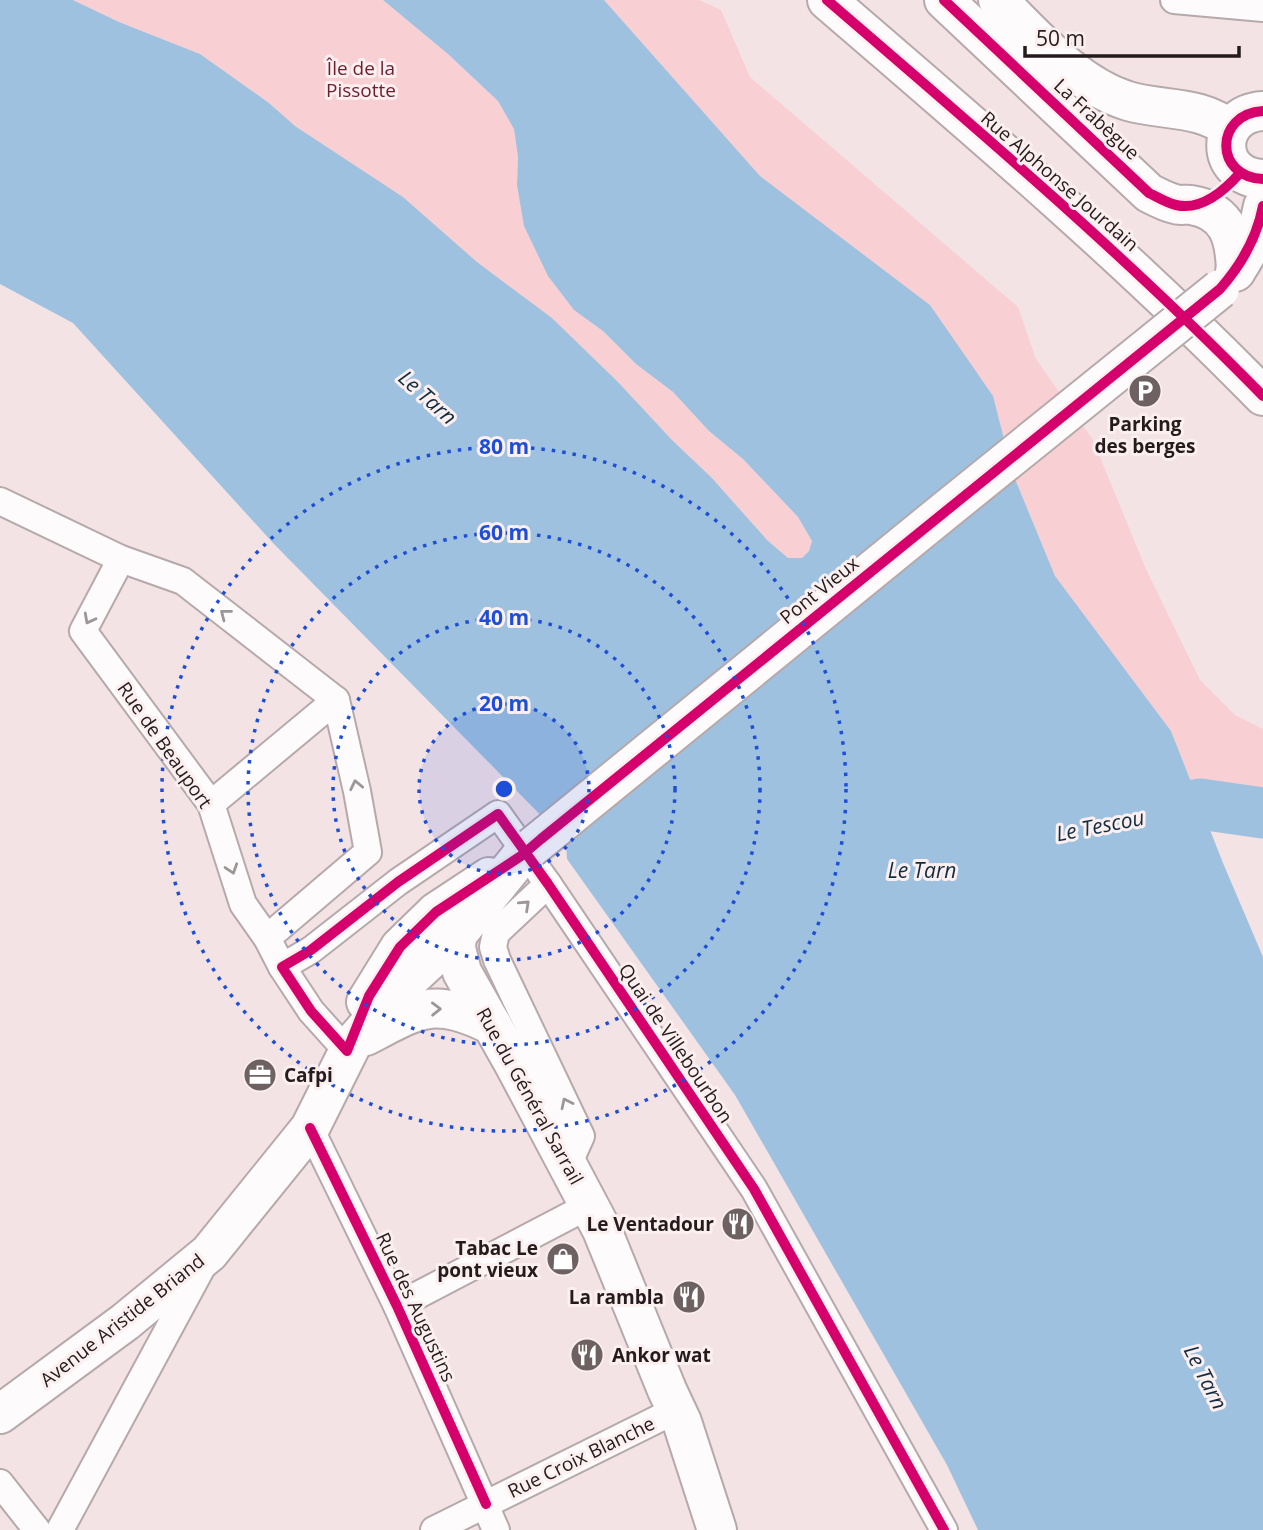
<svg xmlns="http://www.w3.org/2000/svg" width="1263" height="1530" font-family="'Open Sans',sans-serif">
<style>
.green{fill:#f8d0d4}
.water{fill:#9ec1e0}
.lines{fill:none;stroke-linecap:round;stroke-linejoin:round}
.river{stroke:#9ec1e0;stroke-width:51}
.minor-casing{stroke:#b6a9ab;stroke-width:30}
.secondary-casing{stroke:#b6a9ab;stroke-width:42}
.minor{stroke:#fdfbfb;stroke-width:26}
.secondary{stroke:#fdfbfb;stroke-width:38}
.secondary-bridge-casing{stroke:#b6a9ab;stroke-width:42;stroke-linecap:butt}
.secondary-bridge{stroke:#fdfbfb;stroke-width:38}
.cycleway-casing{stroke:#fbeff0;stroke-width:15}
.cycleway{stroke:#d6006c;stroke-width:10}
.oneway{stroke:#9c9697}
.ring{fill:none;stroke:#1d4ed8;stroke-width:3.5;stroke-dasharray:3.5 7}
.labels{text-anchor:middle;dominant-baseline:central;stroke-width:6;stroke-linejoin:round;paint-order:stroke}
.park-label{font-size:19px;fill:#6f1c30;stroke:#fbeff0}
.street-label{font-size:19px;fill:#251b1c;stroke:#fbeff0}
.poi-label{font-size:19px;font-weight:bold;fill:#251b1c;stroke:#fbeff0;text-anchor:end}
.water-label{font-size:21px;font-style:italic;fill:#112c3e;stroke:#fbeff0}
.centre{fill:#1d4ed8;stroke:#fbeff0;stroke-width:3.5}
.ring-label{font-size:21px;text-anchor:middle;font-weight:bold;fill:#1d4ed8;stroke:#fbeff0;stroke-width:6;stroke-linejoin:round;paint-order:stroke}
</style>
<rect width="100%" height="100%" fill="#f4e3e5"/>
<!-- green -->
<g class="green">
<path d="M73 0H383L448 54 498 101 514 129 518 157 517 185 603 331 636 364 673 392 709 431 743 459 798 517 812 541 809 551 802 558H788L767 540 712 478 672 440 618 382 552 318 477 262 403 197 295 126 269 103 200 54 119 22Z"/>
<path d="M604 0H699L721 10 750 77 1018 307 1036 359 1093 440 1146 569 1200 680 1235 715 1263 729V813L1200 804 1171 731 1055 576 1013 474 930 305 760 176Z"/>
</g>
<!-- water -->
<path class="water" d="M0 0H73L119 22 200 54 269 103 295 126 403 197 477 262 552 318 618 382 672 440 712 478 767 540 788 558H802L809 551 812 541 798 517 743 459 709 431 673 392 636 364 603 331 574 310 548 276 524 226 517 185 518 157 514 129 498 101 448 54 383 0H604L760 176 930 305 993 396 1013 474 1055 576 1171 731 1223 863 1263 957V1530H978L947 1465 735 1095 567 859 566 841 273 543 73 323 0 284Z"/>
<g class="lines">
<!-- river -->
<path class="river" d="M1131 818 1200 804 1263 813"/>
<defs>
<g id="minor">
<path d="M1174 0 1263 8"/>
<path d="M0 501 121 559 183 581 336 700 357 791 368 852 267 938"/>
<path d="M121 559 83 631 211 804 243 904 267 938 282 967 311 1011 347 1051"/>
<path d="M211 804 336 700"/>
<path d="M548 884 496 933 493 947 497 960 581 1136 568 1165"/>
<path d="M282 967 311 950 398 882 498 814 548 884 754 1189 944 1530"/>
<path d="M310 1128 397 1306 496 1530"/>
<path d="M397 1306 590 1205"/>
<path d="M0 1483 37 1530"/>
<path d="M60 1530 202 1267"/>
<path d="M434 1530 676 1410"/>
</g>
<g id="secondary">
<path d="M827 0C976 128 1126 256 1263 396"/>
<path d="M944 0 1149 193C1157 197 1166 202 1175 204 1180 206 1186 204 1191 205 1229 211 1235 239 1236 271"/>
<path d="M998 0C1036 37 1076 85 1128 101 1161 111 1203 105 1230 130"/>
<path d="M1263 111C1214 114 1214 177 1263 179"/>
<path d="M1235 272C1249 252 1259 230 1263 206"/>
<path d="M457 935 456 948 462 972 515 1066 602 1230 667 1390 682 1422 717 1530"/>
<path d="M366 1002 400 947 436 912 489 877"/>
<path d="M366 1036C421 1007 433 997 492 1025"/>
<path d="M0 1414 125 1322 209 1253 310 1128 352 1044 403 985 457 935 521 856"/>
</g>
</defs>
<!-- minor casing -->
<use href="#minor" class="minor-casing"/>
<!-- secondary casing -->
<use href="#secondary" class="secondary-casing"/>
<!-- minor -->
<use href="#minor" class="minor"/>
<!-- secondary -->
<use href="#secondary" class="secondary"/>
<defs>
<path id="secondary-bridge" d="M521 856 941 514 1220 289"/>
</defs>
<!-- secondary-bridge casing -->
<use href="#secondary-bridge" class="secondary-bridge-casing"/>
<!-- secondary-bridge -->
<use href="#secondary-bridge" class="secondary-bridge"/>
<defs>
<g id="cycleway">
<path d="M827 0C976 128 1126 256 1263 396"/>
<path d="M944 0 1149 193C1157 197 1167 203 1176 205 1201 211 1225 190 1240 173"/>
<path d="M1263 111C1214 114 1214 177 1263 179"/>
<path d="M310 1128 397 1306 486 1504"/>
<path d="M944 1530 754 1189 548 884 498 814 398 882 311 950 282 967 311 1011 347 1051 369 996 400 947 436 912 521 856 541 839 1220 289C1241 265 1257 238 1263 206"/>
</g>
</defs>
<!-- cycleway casing -->
<use href="#cycleway" class="cycleway-casing"/>
<!-- cycleway -->
<use href="#cycleway" class="cycleway"/>
</g>
<!-- one-way arrows -->
<defs><path id="oneway-chevron" d="M-2-3.5L2.5 0L-2 3.5" fill="none" stroke-width="1.6" stroke-linecap="round" stroke-linejoin="round" transform="scale(1.75)"/></defs>
<g class="oneway">
<use href="#oneway-chevron" transform="translate(225 614) rotate(-142)"/>
<use href="#oneway-chevron" transform="translate(89 619) rotate(118)"/>
<use href="#oneway-chevron" transform="translate(356 785) rotate(-102)"/>
<use href="#oneway-chevron" transform="translate(232 869) rotate(72)"/>
<use href="#oneway-chevron" transform="translate(525 905) rotate(-43)"/>
<use href="#oneway-chevron" transform="translate(436 1009) rotate(-1)"/>
<use href="#oneway-chevron" transform="translate(566 1103) rotate(-116)"/>
</g>
<!-- distance rings -->
<circle cx="504" cy="789" r="85" fill="#1d4ed8" fill-opacity=".12"/>
<g class="ring">
<circle cx="504" cy="789" r="85"/>
<circle cx="504" cy="789" r="171"/>
<circle cx="504" cy="789" r="256"/>
<circle cx="504" cy="789" r="342"/>
</g>
<!-- icons -->
<defs>
<symbol id="parking-disc" viewBox="-11 -11 22 22"><circle r="9.5" fill="#6d6162" stroke="#fbeff0"/><path d="M-3.5-5.5H1a3.5 3.5 0 0 1 0 7H-1V5.5H-3.5ZM-1-3.4V-.6H.8a1.4 1.4 0 0 0 0-2.8Z" fill="#fff"/></symbol>
<symbol id="office-disc" viewBox="-11 -11 22 22"><circle r="9.5" fill="#6d6162" stroke="#fbeff0"/><path d="M-6-3h4V-5.5h4V-3h4V5H-6ZM-1-4.5V-3h2v-1.5ZM-6 0V1H6V0Z" fill="#fff"/></symbol>
<symbol id="restaurant-disc" viewBox="-11 -11 22 22"><circle r="9.5" fill="#6d6162" stroke="#fbeff0"/><path d="M-5-6h1v4h1v-4h1v4h1v-4h1v5L-1.5 .5V6h-2V.5L-5-1ZM5-6V6H3V1.5H1.5Q1.5-4 5-6Z" fill="#fff"/></symbol>
<symbol id="shop-disc" viewBox="-11 -11 22 22"><circle r="9.5" fill="#6d6162" stroke="#fbeff0"/><path d="M-5-2.5h2.3a2.7 3.5 0 0 1 5.4 0H5L5.5 6h-11ZM-1.5-2.5h3a1.5 2.3 0 0 0-3 0Z" fill="#fff"/></symbol>
</defs>
<g fill-rule="evenodd">
<use href="#parking-disc" x="1126" y="372" width="38" height="38"/>
<use href="#office-disc" x="241" y="1056" width="38" height="38"/>
<use href="#restaurant-disc" x="719" y="1205" width="38" height="38"/>
<use href="#shop-disc" x="544" y="1240" width="38" height="38"/>
<use href="#restaurant-disc" x="670" y="1278" width="38" height="38"/>
<use href="#restaurant-disc" x="568" y="1336" width="38" height="38"/>
</g>
<g class="labels">
<!-- park labels -->
<g class="park-label">
<text x="361" y="68">Île de la<tspan x="361" dy="22">Pissotte</tspan></text>
</g>
<!-- street labels -->
<g class="street-label">
<text transform="translate(1097 119) rotate(43)">La Frabègue</text>
<text transform="translate(1060 181) rotate(41)">Rue Alphonse Jourdain</text>
<text transform="translate(819 590) rotate(-39)">Pont Vieux</text>
<text transform="translate(165 745) rotate(55)">Rue de Beauport</text>
<text transform="translate(676 1043) rotate(56)">Quai de Villebourbon</text>
<text transform="translate(530 1096) rotate(61)">Rue du Général Sarrail</text>
<text transform="translate(416 1307) rotate(65)">Rue des Augustins</text>
<text transform="translate(122 1320) rotate(-38)">Avenue Aristide Briand</text>
<text transform="translate(581 1457) rotate(-26)">Rue Croix Blanche</text>
</g>
<!-- poi labels -->
<g class="poi-label">
<text x="1145" y="424" text-anchor="middle">Parking<tspan x="1145" dy="22">des berges</tspan></text>
<text x="284" y="1075" text-anchor="start">Cafpi</text>
<text x="714" y="1224">Le Ventadour</text>
<text x="538" y="1248">Tabac Le<tspan x="538" dy="22">pont vieux</tspan></text>
<text x="664" y="1297">La rambla</text>
<text x="612" y="1355" text-anchor="start">Ankor wat</text>
</g>
<!-- water labels -->
<g class="water-label">
<text transform="translate(428 397) rotate(42)">Le Tarn</text>
<text transform="translate(1100 825) rotate(-11)">Le Tescou</text>
<text x="922" y="870">Le Tarn</text>
<text transform="translate(1206 1377) rotate(63)">Le Tarn</text>
</g>
</g>
<circle cx="504" cy="789" r="10" class="centre"/>
<g class="ring-label">
<text x="504" y="454">80 m</text>
<text x="504" y="540">60 m</text>
<text x="504" y="625">40 m</text>
<text x="504" y="711">20 m</text>
</g>
<!-- scale -->
<path d="M1025 46v10h214v-10" fill="none" stroke="#251b1c" stroke-width="3.5"/>
<text x="1036" y="46" font-size="21" fill="#251b1c" stroke="#fbeff0" stroke-width="5" paint-order="stroke">50 m</text>
</svg>
